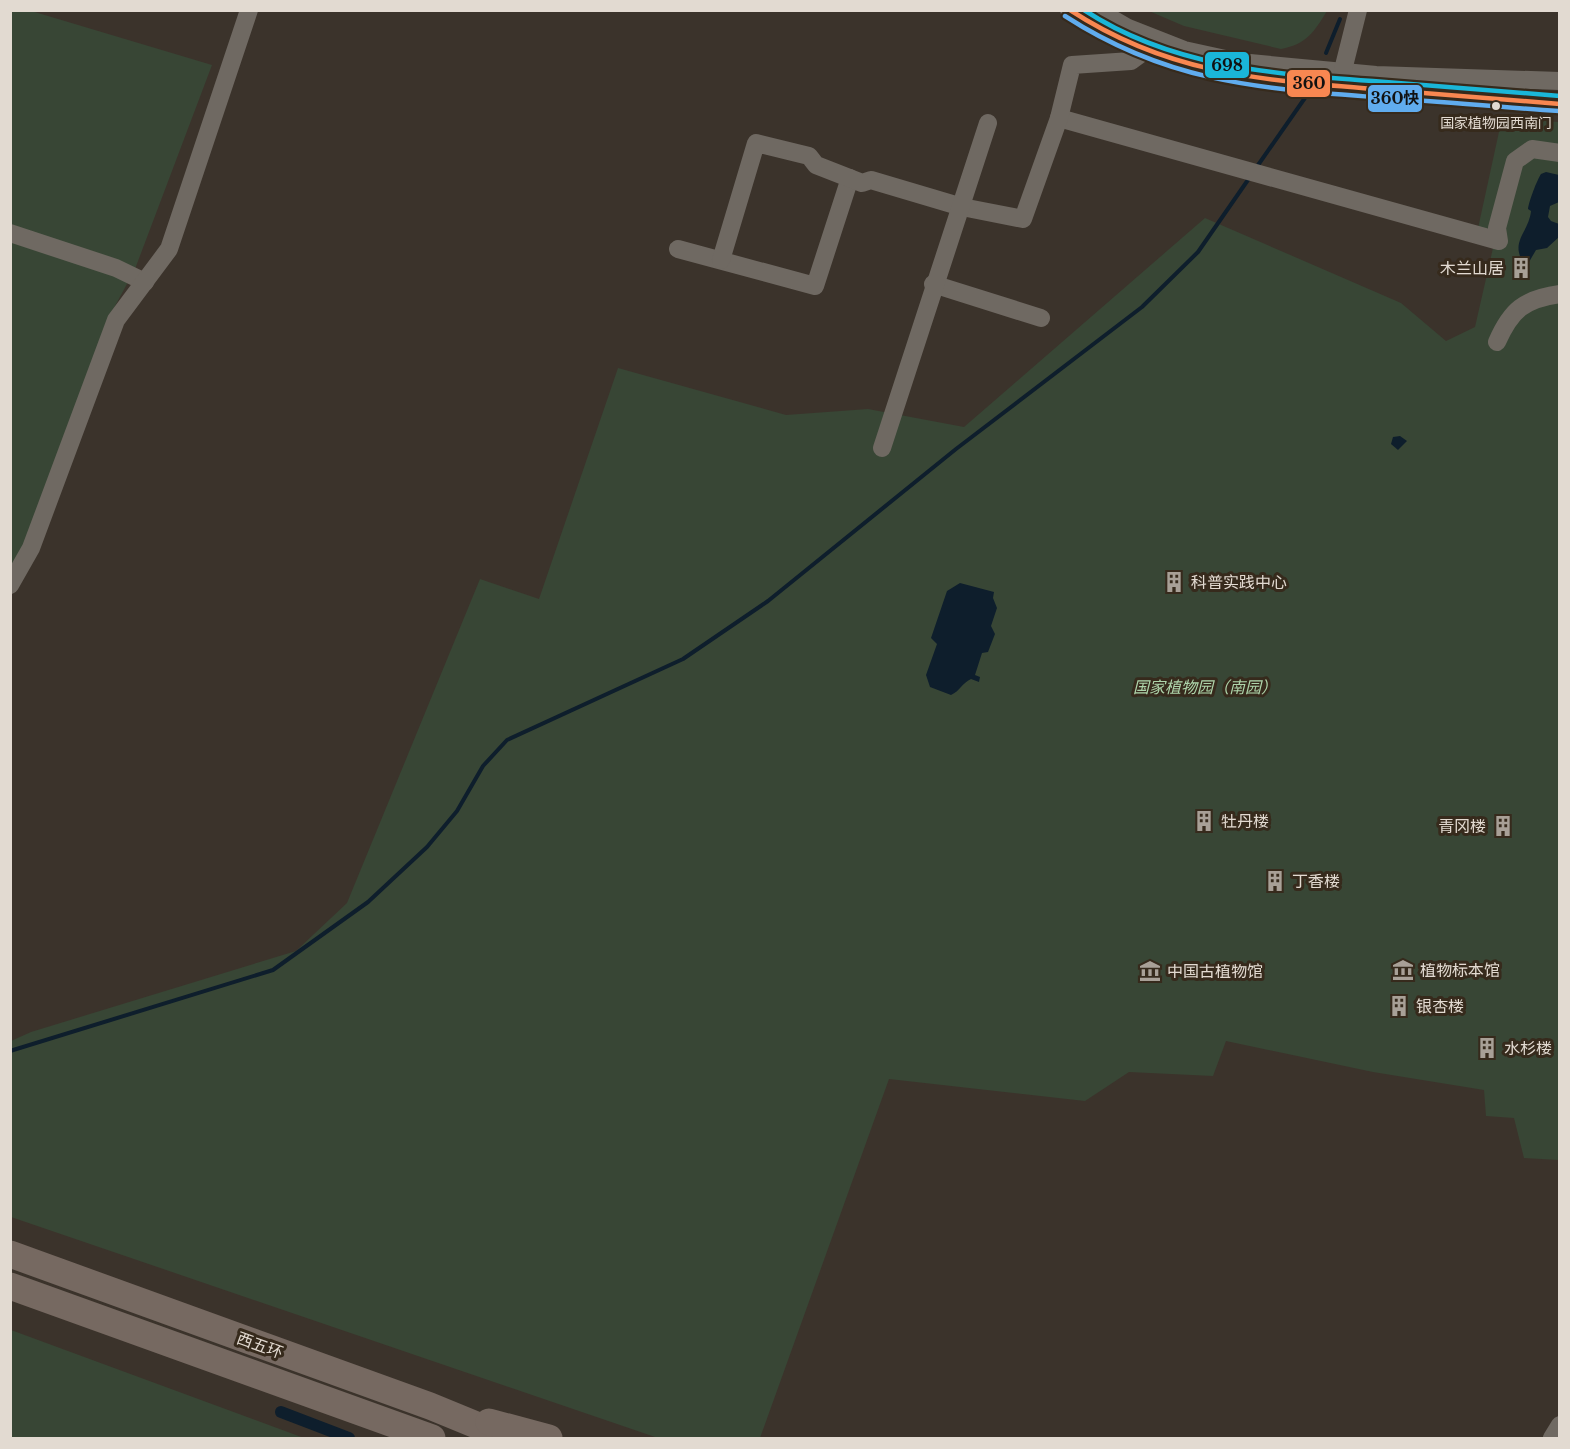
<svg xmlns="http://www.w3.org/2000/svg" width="1570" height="1449" font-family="'Libre Baskerville','Noto Sans SC',serif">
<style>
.green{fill:#384635}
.water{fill:#0e1e2c}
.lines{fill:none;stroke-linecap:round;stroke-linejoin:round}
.stream{stroke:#0e1e2c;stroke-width:4}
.canal{stroke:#0e1e2c;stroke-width:12}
.minor{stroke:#6f6962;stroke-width:18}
.highway{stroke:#766961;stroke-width:27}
.bus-1-casing{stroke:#362a1c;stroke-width:9}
.bus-2-casing{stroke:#362a1c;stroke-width:9}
.bus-3-casing{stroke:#362a1c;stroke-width:9}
.bus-1{stroke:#f88751;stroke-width:4.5}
.bus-2{stroke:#60acee;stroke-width:4.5}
.bus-3{stroke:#1ab6d8;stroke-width:4.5}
.bus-dot{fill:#e2dad1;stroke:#362a1c;stroke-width:2}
.labels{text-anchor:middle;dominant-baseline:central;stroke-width:6;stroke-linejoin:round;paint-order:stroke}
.bus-label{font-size:14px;fill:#e2dad1;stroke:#362a1c}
.poi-label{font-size:16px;fill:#e2dad1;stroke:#362a1c;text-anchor:start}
.park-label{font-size:16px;font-style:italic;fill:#aed5ab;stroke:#362a1c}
.street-label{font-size:16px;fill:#e2dad1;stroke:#362a1c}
.line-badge{stroke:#362a1c;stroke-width:2}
.pale-badge-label{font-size:16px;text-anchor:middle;font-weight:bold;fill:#111}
</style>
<rect width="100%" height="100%" fill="#3b332b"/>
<!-- green -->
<g class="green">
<path d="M28 10 212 65 135 269 108 319 21 552 11 571 10 11Z"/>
<path d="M1149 11 1327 10V11C1314 32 1307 44 1281 49L1184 26Z"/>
<path d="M1502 118 1559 122V1160L1524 1158 1514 1118 1486 1116 1484 1090 1373 1072 1226 1041 1213 1076 1129 1072 1085 1101 889 1079 760 1438H658L11 1217V1041L31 1032 296 951 347 903 480 579 539 599 618 368 786 415 868 409 964 427 1205 218 1401 303 1446 341 1475 327 1493 248 1475 242Z"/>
<path d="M10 1330H11L304 1438H11Z"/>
</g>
<!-- water -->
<g class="water">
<path d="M1546 172 1559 175V202L1550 206 1548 217 1551 221 1559 224V237L1547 248 1536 250 1529 262H1523C1510 241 1529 232 1531 211L1528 209C1529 201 1537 180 1541 174Z"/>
<path d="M1400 436 1407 441 1398 450 1391 444 1393 437Z"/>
<path d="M960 583 994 592 993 598 997 608 991 626 995 634 988 652 982 653 975 675 980 677 979 682 971 679C962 683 960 691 951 695L930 687 926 675 937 644 931 638 947 591Z"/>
</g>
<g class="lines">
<!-- stream -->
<g class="stream">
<path d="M1326 53 1340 19"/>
<path d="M1256 168 1307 95"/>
<path d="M10 1051 273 970 368 902 427 847 457 811 483 766 507 740 683 659 768 601 956 449 1142 307 1198 252 1250 177"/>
</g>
<!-- canal -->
<path class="canal" d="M281 1412 349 1438"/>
<!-- minor -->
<g class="minor">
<path d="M1069 10C1156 75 1269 82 1373 89 1435 94 1497 99 1560 104"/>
<path d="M1097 10 1128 28 1184 50 1239 62 1376 75 1560 81"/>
<path d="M1343 70 1358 10"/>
<path d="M1059 118 1499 241 1497 228 1515 161 1532 149 1560 153"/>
<path d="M10 233 116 268 145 282"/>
<path d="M678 249 815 286 850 178"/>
<path d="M721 260 756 143 809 156 816 165 862 183 871 180 962 207 1023 219 1059 118 1072 65 1131 61 1146 50"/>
<path d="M933 284 1041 318"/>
<path d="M1497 342C1511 310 1524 299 1560 294"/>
<path d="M882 448 988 123"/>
<path d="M10 585 31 548 116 320 169 249 249 10"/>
<path d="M1552 1438 1560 1425"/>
</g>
<!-- highway -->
<g class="highway">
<path d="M10 1254 430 1406 508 1438"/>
<path d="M10 1286 432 1438"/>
<path d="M489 1422 549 1438"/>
</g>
<defs>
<path id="bus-1" d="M1070 10C1168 74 1260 80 1374 89 1436 94 1498 99 1560 104"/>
<path id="bus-2" d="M1065 16C1167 82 1256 88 1373 97 1435 101 1497 107 1559 111"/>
<path id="bus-3" d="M1084 10C1171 67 1272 74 1373 81 1435 86 1497 91 1560 96"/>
</defs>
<!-- bus-1 casing -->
<use href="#bus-1" class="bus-1-casing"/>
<!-- bus-2 casing -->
<use href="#bus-2" class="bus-2-casing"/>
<!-- bus-3 casing -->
<use href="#bus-3" class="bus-3-casing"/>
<!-- bus-1 -->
<use href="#bus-1" class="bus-1"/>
<!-- bus-2 -->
<use href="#bus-2" class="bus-2"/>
<!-- bus-3 -->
<use href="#bus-3" class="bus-3"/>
</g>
<!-- icons -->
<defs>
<symbol id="building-bare" viewBox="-9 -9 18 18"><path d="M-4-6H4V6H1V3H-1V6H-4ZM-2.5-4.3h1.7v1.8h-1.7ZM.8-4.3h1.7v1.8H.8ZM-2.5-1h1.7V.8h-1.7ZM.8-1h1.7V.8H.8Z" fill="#a8a097" stroke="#362a1c" stroke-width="2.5" paint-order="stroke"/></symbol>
<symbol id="museum-bare" viewBox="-9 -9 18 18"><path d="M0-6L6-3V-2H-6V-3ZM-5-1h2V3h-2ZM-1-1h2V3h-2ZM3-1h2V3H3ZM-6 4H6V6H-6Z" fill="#a8a097" stroke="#362a1c" stroke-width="2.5" paint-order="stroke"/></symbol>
</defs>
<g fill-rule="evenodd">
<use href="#building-bare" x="1506" y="253" width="30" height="30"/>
<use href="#building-bare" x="1159" y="567" width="30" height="30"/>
<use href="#building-bare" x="1189" y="806" width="30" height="30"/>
<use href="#building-bare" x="1488" y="811" width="30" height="30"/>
<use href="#building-bare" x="1260" y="866" width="30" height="30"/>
<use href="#museum-bare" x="1388" y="955" width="30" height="30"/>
<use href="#museum-bare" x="1135" y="956" width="30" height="30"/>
<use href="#building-bare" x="1384" y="991" width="30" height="30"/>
<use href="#building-bare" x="1472" y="1033" width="30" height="30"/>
</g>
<!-- markers -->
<circle class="bus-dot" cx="1496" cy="106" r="5"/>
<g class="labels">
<!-- bus labels -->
<g class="bus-label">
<text x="1496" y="123">国家植物园西南门</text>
</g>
<!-- poi labels -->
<g class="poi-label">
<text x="1504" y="268" text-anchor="end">木兰山居</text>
<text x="1191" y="582">科普实践中心</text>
<text x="1221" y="821">牡丹楼</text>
<text x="1486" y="826" text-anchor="end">青冈楼</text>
<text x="1292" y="881">丁香楼</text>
<text x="1420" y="970">植物标本馆</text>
<text x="1167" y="971">中国古植物馆</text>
<text x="1416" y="1006">银杏楼</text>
<text x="1504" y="1048">水杉楼</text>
</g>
<!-- park labels -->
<g class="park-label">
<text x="1205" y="687">国家植物园（南园）</text>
</g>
<!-- street labels -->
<g class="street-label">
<text transform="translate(260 1345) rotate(20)">西五环</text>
</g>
</g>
<g class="line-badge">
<rect x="1204" y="51" width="46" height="28" rx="6" fill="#1ab6d8"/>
<rect x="1286" y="69" width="45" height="29" rx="6" fill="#f88751"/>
<rect x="1367" y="84" width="56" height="29" rx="6" fill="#60acee"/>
</g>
<g class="pale-badge-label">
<text x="1227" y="71">698</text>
<text x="1309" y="89">360</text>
<text x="1395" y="104">360快</text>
</g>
<!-- border -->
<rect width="1570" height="1449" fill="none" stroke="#e2dad1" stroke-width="24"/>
</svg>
